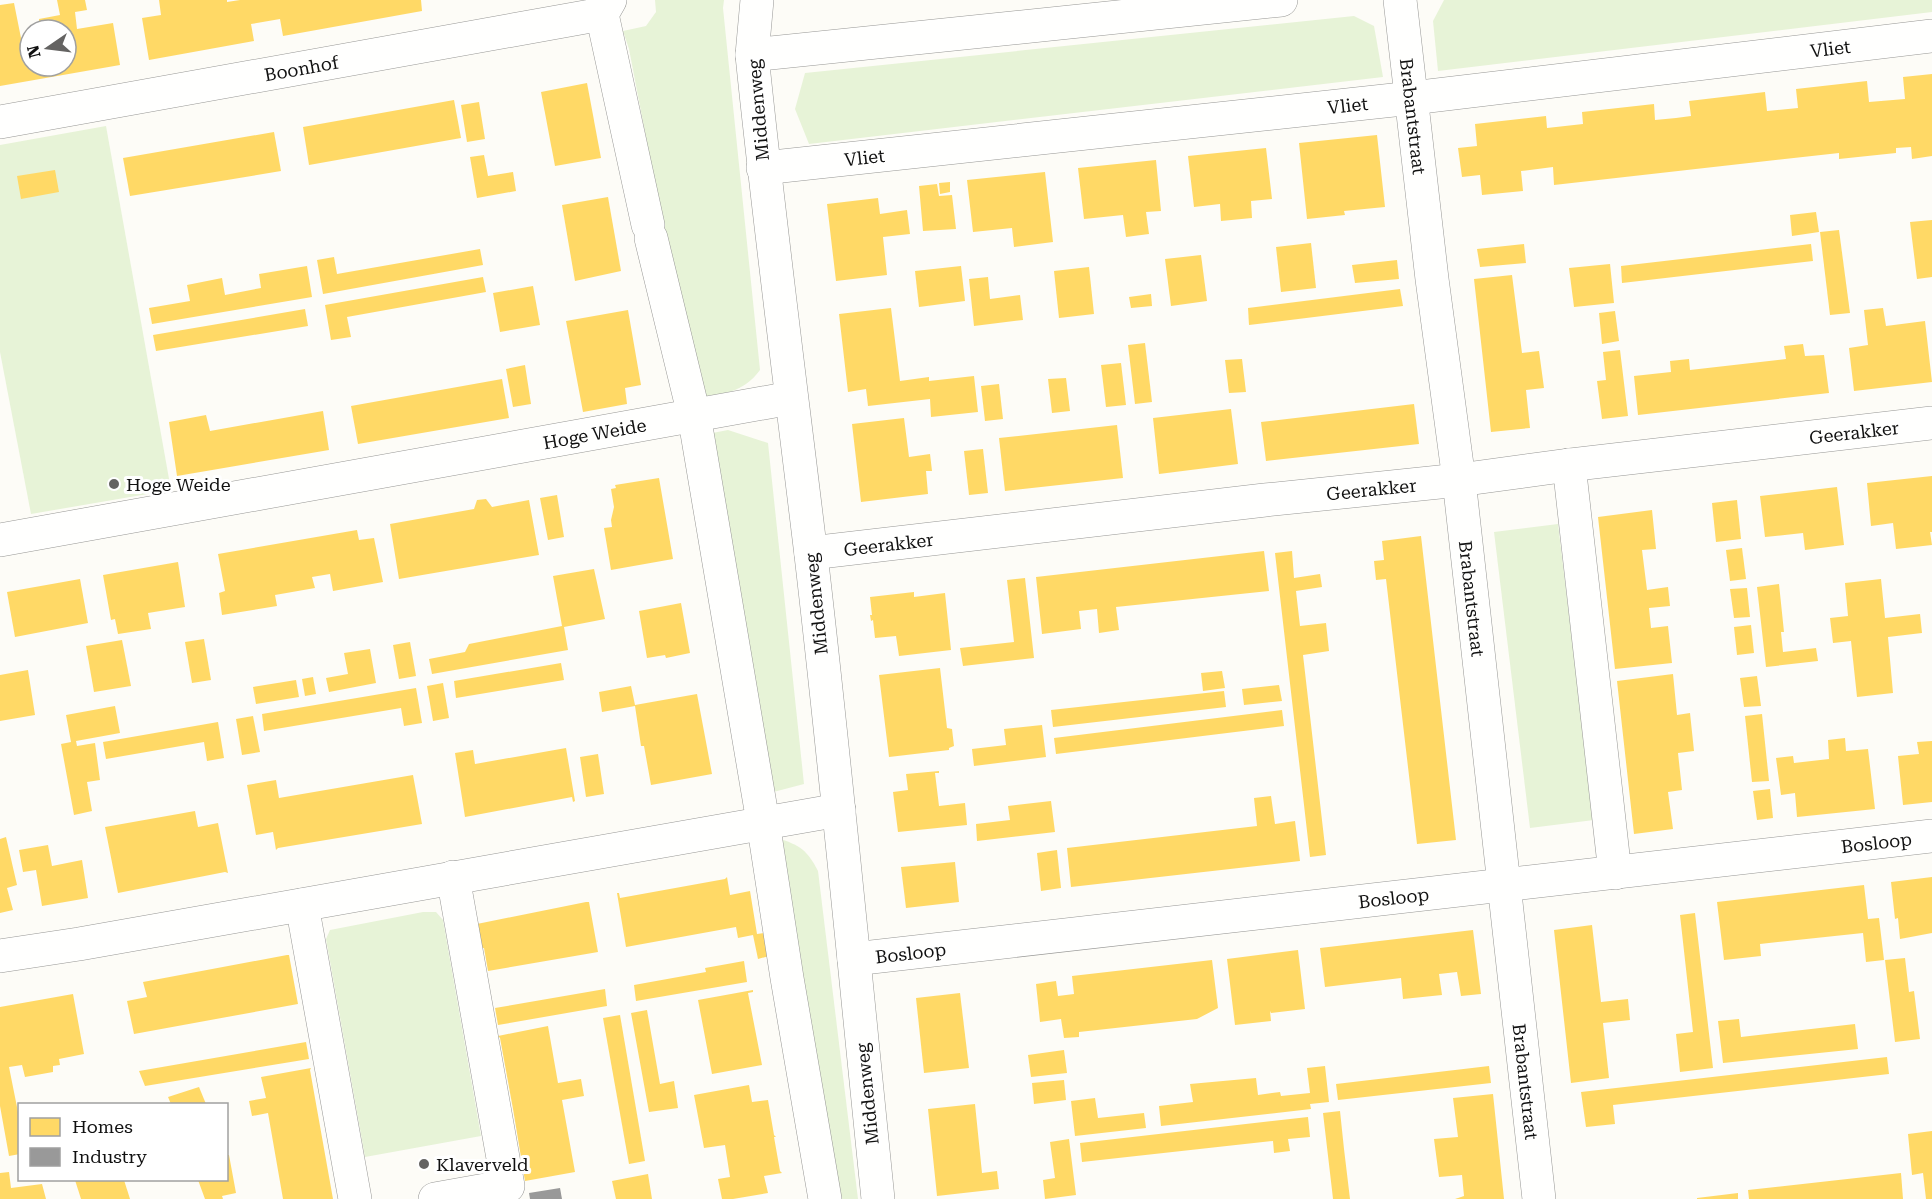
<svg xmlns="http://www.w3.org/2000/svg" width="1932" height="1199" font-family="'Roboto Serif',serif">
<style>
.green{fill:#e7f3d7}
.homes{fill:#ffd966}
.industry{fill:#999}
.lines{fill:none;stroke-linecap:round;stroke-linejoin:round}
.minor-casing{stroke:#979795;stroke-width:34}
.tertiary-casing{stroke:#979795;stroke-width:34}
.minor{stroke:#fffffe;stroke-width:33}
.tertiary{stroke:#fffffe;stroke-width:33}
.poi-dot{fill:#646362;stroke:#fff;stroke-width:2}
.labels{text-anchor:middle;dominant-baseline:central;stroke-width:6;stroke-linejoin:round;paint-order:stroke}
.street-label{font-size:18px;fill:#111;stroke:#fff}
.poi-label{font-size:18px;fill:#111;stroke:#fff;text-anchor:start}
</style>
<rect width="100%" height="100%" fill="#fdfcf7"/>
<!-- green -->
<g class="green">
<path d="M655 0H724L723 8 760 370C742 394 724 393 696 398L629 49 623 31 646 26 656 12Z"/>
<path d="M1444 0H1932V12L1438 71 1433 21Z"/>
<path d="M1354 16 1374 26 1383 77 809 144 795 109 805 73Z"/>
<path d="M106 126 171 490 31 514 0 352V145Z"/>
<path d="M728 430 768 443 804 784 762 795 702 435Z"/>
<path d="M1558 524 1594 820 1530 828 1494 532Z"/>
<path d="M777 838C800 845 807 850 818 871L858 1199H836Z"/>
<path d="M423 912H436L443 920 481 1136 365 1157 326 939 330 930Z"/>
</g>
<!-- homes -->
<g class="homes">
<path d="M57 0H85L87 10 75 12 77 29 113 23 120 65 0 86V5L14 3 21 38 30 37V66H66V30H40L39 19 60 15Z"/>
<path d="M159 0H227V2L240 0H421L422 11 283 36 280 19 251 24 254 41 149 60 142 18 161 15Z"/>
<path d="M1932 74V156L1912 159 1911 147 1896 148V153L1839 159V153L1554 185 1553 167 1521 171 1523 191 1482 195 1480 175 1462 177 1458 148 1477 146 1475 124 1546 116 1547 128 1583 124 1582 112 1654 104 1655 120 1676 118 1691 116 1689 101 1765 92 1767 111 1798 108 1796 89 1867 81 1869 102 1905 99 1903 77Z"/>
<path d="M587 83 601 158 555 166 541 92Z"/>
<path d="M454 100 461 138 309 165 303 127Z"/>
<path d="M479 102 485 139 467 142 461 105Z"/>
<path d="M274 132 281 171 130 196 123 158Z"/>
<path d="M1377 135 1385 207 1344 211 1345 215 1307 219 1299 143Z"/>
<path d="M1266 148 1272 199 1251 201 1252 218 1221 221 1220 204 1194 207 1188 156Z"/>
<path d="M484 155 488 176 513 172 516 191 477 198 470 157Z"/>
<path d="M1156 160 1161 211 1146 212 1149 234 1126 237 1123 215 1084 219 1078 168Z"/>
<path d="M55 170 59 192 21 199 17 176Z"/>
<path d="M1045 172 1053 242 1014 247 1012 228 973 232 967 180Z"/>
<path d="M950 182V192L940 194 939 183Z"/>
<path d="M937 184 939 196 952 195 956 229 923 231 919 186Z"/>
<path d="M608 197 621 271 575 281 562 205Z"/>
<path d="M878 198 880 214 907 210 910 234 883 237 887 275 836 281 827 204Z"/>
<path d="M1816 212 1819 232 1792 236 1790 215Z"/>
<path d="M1932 220V277L1917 279 1910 222Z"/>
<path d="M1839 230 1850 313 1830 315 1820 232Z"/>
<path d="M1311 243 1316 288 1281 292 1276 247Z"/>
<path d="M1524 244 1526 263 1480 267 1477 249Z"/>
<path d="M1811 244 1813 261 1622 283 1621 266Z"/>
<path d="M480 249 483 265 323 294 317 260 334 257 337 274Z"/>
<path d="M1201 255 1207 301 1171 306 1165 259Z"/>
<path d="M1397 260 1399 279 1355 283 1352 265Z"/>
<path d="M1610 264 1614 303 1574 307 1569 268Z"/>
<path d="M307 266 312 297 152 324 149 308 190 301 187 285 222 278 225 295 261 288 259 274Z"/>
<path d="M961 266 965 301 919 307 915 271Z"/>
<path d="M1089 267 1094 314 1059 318 1054 271Z"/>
<path d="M1512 275 1522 353 1539 351 1544 388 1526 390 1530 428 1491 432 1474 279Z"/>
<path d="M483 277 486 292 347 317 351 337 331 340 325 305Z"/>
<path d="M988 277 990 299 1020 295 1023 320 974 326 969 279Z"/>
<path d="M533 286 540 325 500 332 493 293Z"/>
<path d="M1400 289 1403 306 1249 325 1248 308Z"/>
<path d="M1151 294 1152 306 1131 308 1129 297Z"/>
<path d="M891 308 900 381 929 377V381L974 376 978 412 931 417 930 399 868 406 866 389 848 392 839 314Z"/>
<path d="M1883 308 1886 326 1925 321 1932 382 1854 391 1849 348 1868 345 1864 310Z"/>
<path d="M305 309 308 326 156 351 153 335Z"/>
<path d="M628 310 641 385 625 388 627 404 583 412 566 321Z"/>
<path d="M1615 311 1619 341 1602 344 1599 313Z"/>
<path d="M1145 343 1152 402 1135 404 1128 345Z"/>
<path d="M1803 344 1805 356 1824 355 1829 393 1638 415 1634 376 1671 372 1670 361 1689 359 1690 370 1786 359 1784 346Z"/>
<path d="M1620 350 1628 416 1602 419 1597 381 1606 380 1603 352Z"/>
<path d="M1242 359 1246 392 1229 393 1225 360Z"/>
<path d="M1121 363 1126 405 1106 407 1101 365Z"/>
<path d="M525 365 531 404 513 407 506 369Z"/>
<path d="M1066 378 1070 411 1052 413 1048 379Z"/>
<path d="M502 379 509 418 358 444 351 406Z"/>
<path d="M999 384 1003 419 985 421 981 386Z"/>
<path d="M1414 404 1419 444 1266 461 1261 422Z"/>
<path d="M1231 409 1238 464 1159 474 1153 418Z"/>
<path d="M323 411 329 450 177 476 169 422 206 415 210 431Z"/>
<path d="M904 418 909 457 930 454 932 471H926L928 494 861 502 852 424Z"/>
<path d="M1117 425 1123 478 1005 491 999 438Z"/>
<path d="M983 449 988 493 969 495 964 451Z"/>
<path d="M1932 476V532H1930L1932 545 1896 549 1893 523 1871 526 1867 483Z"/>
<path d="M659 478 673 559 611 570 604 528 612 527 611 520 614 507 611 489 616 488 615 485Z"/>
<path d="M1837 487 1844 545 1805 550 1803 533 1765 537 1760 496Z"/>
<path d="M557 495 564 537 548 540 540 498Z"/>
<path d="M486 499 492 507 529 500 539 555 399 579 390 524 474 509 477 500Z"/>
<path d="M1737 500 1741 539 1716 542 1712 503Z"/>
<path d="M1652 510 1656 549 1642 550 1647 590 1668 587 1670 606 1649 608 1651 628 1668 626 1672 663 1615 669 1598 517Z"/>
<path d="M357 530 359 540 374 538 383 582 333 591 330 574 312 577 315 588 275 595 277 606 222 615 219 593 225 591 218 554Z"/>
<path d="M1421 536 1456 840 1417 844 1386 579 1376 580 1374 561 1384 560 1382 541Z"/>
<path d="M1742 548 1746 579 1730 581 1726 550Z"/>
<path d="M1264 551 1269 591 1116 607 1119 630 1099 633 1097 609 1079 611 1081 629 1042 634 1036 577Z"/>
<path d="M1292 551 1294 578 1320 574 1322 587 1296 591 1300 626 1326 623 1329 651 1303 655 1326 855 1310 857 1275 553Z"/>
<path d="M178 562 185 607 148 613 151 629 118 634 115 619 111 620 103 575Z"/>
<path d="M594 569 605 619 564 627 568 650 432 674 429 659 465 652 469 644 562 626 553 576Z"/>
<path d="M1025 578 1034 658 963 666 960 648 1014 642 1007 580Z"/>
<path d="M80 579 88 623 15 637 7 592Z"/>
<path d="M1881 579 1885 618 1920 614 1922 633 1888 637 1893 693 1857 697 1851 641 1833 643 1830 618 1848 616 1845 583Z"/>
<path d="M1779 584 1784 632H1781L1783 652 1816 648 1818 661 1766 667 1757 587Z"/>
<path d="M1747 588 1750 617 1734 618 1730 589Z"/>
<path d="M914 592V597L945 593 951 650 899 656 896 636 875 638 873 620 871 621 870 615H872L870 597Z"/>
<path d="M681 603 690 653 666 658 665 655 647 658 639 611Z"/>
<path d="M1751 625 1754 653 1737 655 1734 627Z"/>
<path d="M204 639 211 680 192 683 185 642Z"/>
<path d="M122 640 131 686 94 692 86 646Z"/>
<path d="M410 642 416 676 399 679 393 645Z"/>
<path d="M370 649 376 683 329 692 326 678 348 674 344 653Z"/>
<path d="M561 663 564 680 456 698 454 681Z"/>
<path d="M940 668 947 728 952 729 954 746 949 748V750L889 757 879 675Z"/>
<path d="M28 670 35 715 0 721V675Z"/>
<path d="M1222 671 1225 688 1203 691 1201 673Z"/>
<path d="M1673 674 1677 715 1690 713 1694 751 1678 753 1682 790 1668 792 1673 829 1634 834 1617 681Z"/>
<path d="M1757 676 1761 706 1744 707 1740 678Z"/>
<path d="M313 677 316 694 305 696 302 679Z"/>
<path d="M296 680 299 697 256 704 253 687Z"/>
<path d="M443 683 449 718 433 721 427 686Z"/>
<path d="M1279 685 1282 701 1244 705 1242 689Z"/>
<path d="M631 686 635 705 697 694 712 774 651 785 644 746H641L635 706 602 712 599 692Z"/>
<path d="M416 688 422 723 404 726 401 708 264 731 262 714Z"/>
<path d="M1224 691 1226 707 1053 727 1051 710Z"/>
<path d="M115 706 120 733 76 741 77 746 95 743 100 780 87 782 92 811 74 815 61 744 71 742 66 715Z"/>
<path d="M1282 710 1284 726 1056 754 1054 738Z"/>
<path d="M1762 714 1769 781 1752 782 1745 716Z"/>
<path d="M253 716 260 752 242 755 236 719Z"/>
<path d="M218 722 224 758 207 761 204 742 106 759 103 742Z"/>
<path d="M1042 725 1046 757 974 766 972 749 1006 745 1004 729Z"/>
<path d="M1845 738 1846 751 1868 749 1875 809 1797 817 1795 793 1781 795 1776 758 1793 756 1794 763 1829 759 1828 740Z"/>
<path d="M1932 741V802L1903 805 1898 756 1919 754 1917 742Z"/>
<path d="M566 748 575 801 573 802 572 797 465 817 455 753 473 750 475 764Z"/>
<path d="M598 754 604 794 586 797 580 757Z"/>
<path d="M939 771V773H935L939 806 965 803 967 825 898 832 893 792 908 790 906 774Z"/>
<path d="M413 775 422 824 278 848 276 850 273 832 256 835 247 785 276 780 279 798Z"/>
<path d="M1770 789 1773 818 1757 820 1753 791Z"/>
<path d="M1271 796 1275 824 1295 821 1300 861 1071 887 1067 848 1257 826 1254 798Z"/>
<path d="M1051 801 1055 832 977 841 976 824 1010 820 1008 806Z"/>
<path d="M195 811 198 827 218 823 228 873 225 872 118 893 105 827Z"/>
<path d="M6 837 17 885 7 888 13 910 0 913V839Z"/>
<path d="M48 845 52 866 82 860 88 898 42 906 36 870 23 872 19 850Z"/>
<path d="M1057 850 1061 888 1041 891 1037 853Z"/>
<path d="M955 862 959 902 906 908 901 867Z"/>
<path d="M727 877 730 895 750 891 757 934 764 933 769 956 758 959 753 935 738 938 736 927 626 947 617 893H619L620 898 725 879Z"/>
<path d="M1932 877V933L1900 939 1898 918 1895 919 1891 882Z"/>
<path d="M1864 885 1868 919 1879 918 1884 960 1866 962 1863 933 1760 944 1761 956 1724 960 1717 902Z"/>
<path d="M586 902H589L598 952 488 971 484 948 476 950 472 925Z"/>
<path d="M1695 913 1713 1068 1680 1072 1676 1034 1693 1032 1680 915Z"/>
<path d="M1592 925 1601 1002 1628 999 1630 1020 1603 1023 1609 1078 1571 1083 1554 930Z"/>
<path d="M1473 930 1481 994 1461 996 1457 972 1439 974 1442 995 1403 999 1401 978 1325 987 1320 948Z"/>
<path d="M1298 950 1305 1009 1271 1013 1270 1011 1271 1021 1235 1025 1227 959Z"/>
<path d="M287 955H289L298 1004 134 1034 127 1001 147 997 143 982Z"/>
<path d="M1905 958 1909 992 1914 991 1920 1039 1895 1042 1885 960Z"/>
<path d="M1212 960 1218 1008 1197 1019 1079 1032V1037L1064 1038 1061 1019 1040 1022 1036 984 1056 981 1058 996 1074 994 1072 976Z"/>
<path d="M744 961 747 982 636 1001 634 985 706 972 705 968Z"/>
<path d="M605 989 607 1006 498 1025 495 1008Z"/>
<path d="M753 990V992L748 993 762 1065 712 1074 698 1000Z"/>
<path d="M960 993 969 1068 924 1073 916 998Z"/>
<path d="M73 994 84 1054 59 1059 60 1065 53 1066V1072L25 1077 22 1065 9 1067 20 1122V1154L9 1156 0 1106V1007Z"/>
<path d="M647 1010 660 1084 674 1081 678 1108 649 1112 631 1013Z"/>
<path d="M620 1015 645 1161 629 1164 603 1018Z"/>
<path d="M1739 1019 1741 1037 1855 1024 1858 1049 1723 1063 1718 1021Z"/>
<path d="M548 1026 558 1083 581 1079 584 1096 562 1100 575 1172 525 1181 513 1109 500 1038 498 1036Z"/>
<path d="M306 1042 309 1059 145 1086 139 1071Z"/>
<path d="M1064 1050 1067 1073 1031 1077 1028 1055Z"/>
<path d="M1887 1057 1889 1074 1613 1105 1615 1124 1586 1127 1581 1092Z"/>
<path d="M1325 1066 1329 1102 1310 1104 1311 1109 1161 1126 1159 1106 1193 1102 1190 1084 1256 1078 1258 1095 1280 1092 1281 1096 1310 1093 1307 1068Z"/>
<path d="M1489 1066 1491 1083 1338 1100 1336 1084Z"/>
<path d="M311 1068 310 1070 333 1199H283L268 1113 252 1116 249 1101 266 1098 261 1077Z"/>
<path d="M1064 1080 1066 1100 1034 1104 1032 1083Z"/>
<path d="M749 1085 752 1102 768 1100 774 1135 776 1137H774L780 1171 782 1173 764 1176 768 1193 733 1199H722L718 1179 730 1177 725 1145 704 1148 694 1095Z"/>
<path d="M199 1087 206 1104H171L168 1097Z"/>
<path d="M1493 1094 1504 1199H1455L1464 1196 1462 1175 1439 1177 1434 1139 1458 1137 1453 1098Z"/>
<path d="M1095 1098 1098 1118 1144 1113 1146 1128 1075 1136 1071 1101Z"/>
<path d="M975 1104 982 1173 997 1171 999 1189 937 1196 928 1109Z"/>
<path d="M1340 1111 1344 1149 1350 1199H1333L1332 1190 1323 1113Z"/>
<path d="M1308 1117 1310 1137 1288 1139 1290 1151 1274 1153 1273 1141 1082 1162 1080 1143Z"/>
<path d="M1932 1131V1199H1926L1923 1173 1912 1175 1908 1134Z"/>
<path d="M1069 1139 1076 1195 1045 1199 1043 1180 1055 1178 1050 1142Z"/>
<path d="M226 1155H229L236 1193 222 1196 223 1199H205L198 1180H226Z"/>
<path d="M9 1172 11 1188 42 1184 46 1199H0V1173Z"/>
<path d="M1901 1173 1903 1199H1749L1748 1190Z"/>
<path d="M648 1174 652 1199H616L612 1181Z"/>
<path d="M75 1180H124L130 1199H81Z"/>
<path d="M1738 1193V1199H1697V1198Z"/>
</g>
<!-- industry -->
<path class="industry" d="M560 1188 562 1199H530L529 1193Z"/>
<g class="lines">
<defs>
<g id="minor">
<path d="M610 0 602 14 648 225"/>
<path id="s1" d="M1400 0 1432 279 1459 480 1539 1199"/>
<path d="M752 55 757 0"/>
<path id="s2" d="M0 122 602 14"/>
<path id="s3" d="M763 168 1412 98 1932 36"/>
<path d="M651 238 694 415 763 822 787 978 825 1199"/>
<path d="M1569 465 1615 873"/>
<path id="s4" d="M0 540 791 398"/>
<path id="s5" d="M811 553 1265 500 1459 480 1569 465 1932 423"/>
<path d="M302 905 355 1199"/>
<path d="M0 956 79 944 839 810"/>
<path id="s6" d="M854 959 1932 836"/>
<path d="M435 1199 508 1186 453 877"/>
</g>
<path id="tertiary" d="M878 1199C856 984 836 769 811 555 791 388 769 222 752 55L1281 0"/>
</defs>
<!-- minor casing -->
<use href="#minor" class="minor-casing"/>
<!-- tertiary casing -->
<use href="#tertiary" class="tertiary-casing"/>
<!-- minor -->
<use href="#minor" class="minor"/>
<!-- tertiary -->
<use href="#tertiary" class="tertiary"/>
</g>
<!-- markers -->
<g class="poi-dot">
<circle cx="114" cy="484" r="6"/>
<circle cx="424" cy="1164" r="6"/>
</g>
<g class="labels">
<!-- street labels -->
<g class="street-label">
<text stroke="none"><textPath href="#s3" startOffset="1074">Vliet</textPath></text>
<text stroke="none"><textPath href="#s2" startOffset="306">Boonhof</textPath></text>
<text stroke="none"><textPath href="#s3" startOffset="588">Vliet</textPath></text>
<text transform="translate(758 110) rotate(-95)">Middenweg</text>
<text stroke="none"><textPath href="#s1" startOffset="117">Brabantstraat</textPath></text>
<text stroke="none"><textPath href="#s3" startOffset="102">Vliet</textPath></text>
<text stroke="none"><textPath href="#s5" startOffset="1050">Geerakker</textPath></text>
<text stroke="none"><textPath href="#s4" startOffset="604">Hoge Weide</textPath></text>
<text stroke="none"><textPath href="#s5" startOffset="564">Geerakker</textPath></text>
<text stroke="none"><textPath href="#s5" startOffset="78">Geerakker</textPath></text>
<text stroke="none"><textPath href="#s1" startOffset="603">Brabantstraat</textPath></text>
<text transform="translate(816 604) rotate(-96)">Middenweg</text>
<text stroke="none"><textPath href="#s6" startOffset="1029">Bosloop</textPath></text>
<text stroke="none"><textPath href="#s6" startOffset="543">Bosloop</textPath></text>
<text stroke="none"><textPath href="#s6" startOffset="57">Bosloop</textPath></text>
<text stroke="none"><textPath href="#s1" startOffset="1089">Brabantstraat</textPath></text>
<text transform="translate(867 1094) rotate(-96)">Middenweg</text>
</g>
<!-- poi labels -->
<g class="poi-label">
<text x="126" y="484">Hoge Weide</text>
<text x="436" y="1164">Klaverveld</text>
</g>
</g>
<!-- legend -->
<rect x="18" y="1103" width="210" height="78" fill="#ffffff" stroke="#a0a0a0" stroke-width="1.5"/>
<rect x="30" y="1118" width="30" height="18" fill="#ffd966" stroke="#a0a0a0" stroke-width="1.5"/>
<text x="72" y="1133" font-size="18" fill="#111111">Homes</text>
<rect x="30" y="1148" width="30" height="18" fill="#999999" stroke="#a0a0a0" stroke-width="1.5"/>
<text x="72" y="1163" font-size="18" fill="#111111">Industry</text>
<!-- north arrow -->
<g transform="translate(48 48) rotate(256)"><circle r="28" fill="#ffffff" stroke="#a0a0a0" stroke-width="1.5"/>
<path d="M0-4.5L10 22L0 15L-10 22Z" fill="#646362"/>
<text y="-9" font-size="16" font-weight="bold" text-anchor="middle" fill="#111111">N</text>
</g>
</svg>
